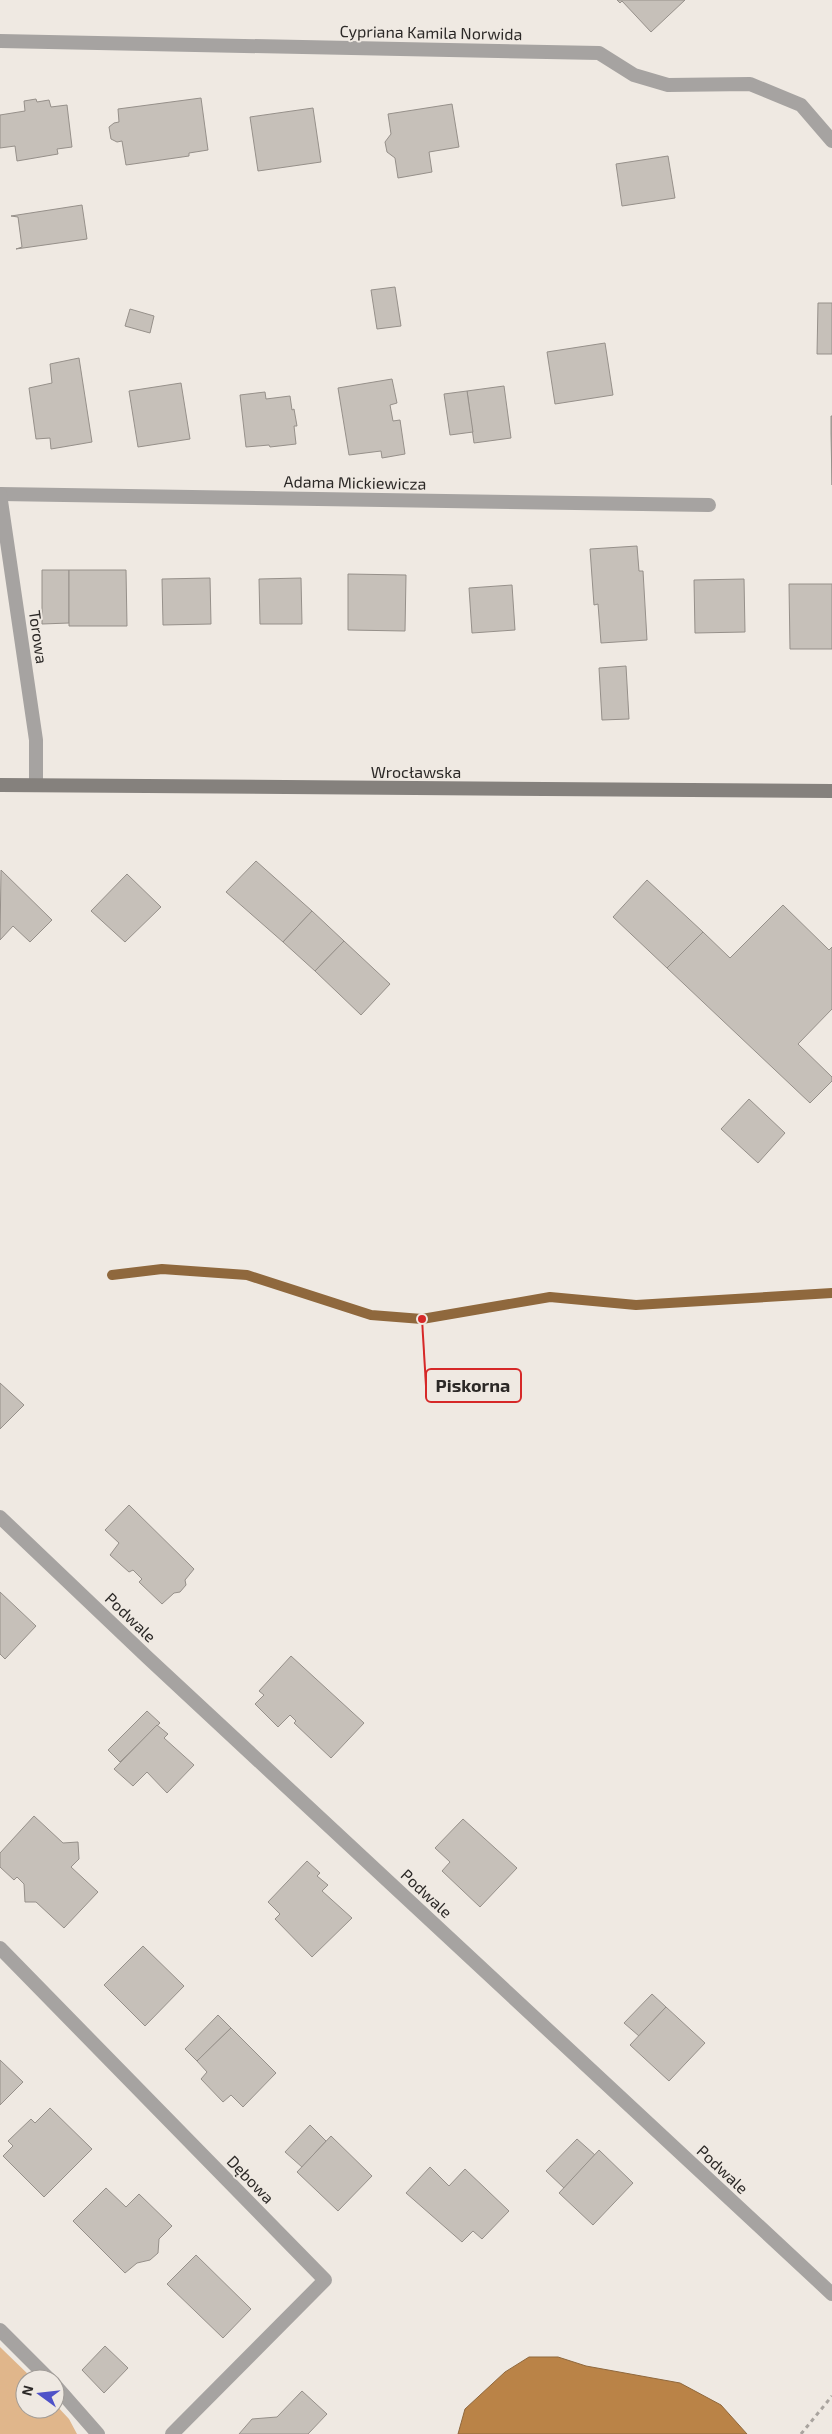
<svg xmlns="http://www.w3.org/2000/svg" width="832" height="2434" font-family="'Exo 2',sans-serif">
<style>
.green{fill:#e0b68b}
.water{fill:#ba8347;stroke:#8f683d}
.lines{fill:none;stroke-linecap:round;stroke-linejoin:round}
.stream{stroke:#8f683d;stroke-width:10}
.building{fill:#c6c0b9;stroke:#96908a}
.path{stroke:#a9a49f;stroke-width:3;stroke-dasharray:4 4;stroke-linecap:butt}
.minor{stroke:#a6a3a1;stroke-width:14}
.secondary{stroke:#85817d;stroke-width:14}
.labels{text-anchor:middle;dominant-baseline:central;stroke-width:4;stroke-linejoin:round;paint-order:stroke}
.street-label{font-size:16px;fill:#2c2927;stroke:#efe9e2}
.leader{fill:none;stroke:#d62828;stroke-width:2}
.callout-dot{fill:#d62828;stroke:#efe9e2;stroke-width:2}
.callout{fill:#efe9e2;stroke:#d62828;stroke-width:2}
.callout-label{font-size:18px;text-anchor:middle;font-weight:bold;fill:#2c2927}
</style>
<rect width="100%" height="100%" fill="#efe9e2"/>
<!-- green -->
<path class="green" d="M0 2347 33 2379H25V2409H55V2404L69 2419 77 2434H0Z"/>
<!-- water -->
<path class="water" d="M529 2357H558L586 2366 680 2383 721 2405 747 2434H458L465 2409 505 2372Z"/>
<g class="lines">
<!-- stream -->
<path class="stream" d="M112 1275 162 1269 247 1275 371 1315 422 1319 550 1297 636 1305 832 1293"/>
</g>
<!-- building -->
<g class="building">
<path d="M617 0H685L651 32 622 1 620 3Z"/>
<path d="M201 98 208 150 189 153V156L126 165 122 141 117 142 111 139 109 127 114 123 119 122 118 109Z"/>
<path d="M36 99 37 102 49 100 51 107 67 105 72 147 57 149 58 154 17 161 15 146 0 148V115L25 111 24 101Z"/>
<path d="M452 104 459 147 429 152 432 172 398 178 395 158 387 152 385 142 391 134 388 114Z"/>
<path d="M313 108 321 162 258 171 250 117Z"/>
<path d="M668 156 675 198 622 206 616 164Z"/>
<path d="M82 205 87 239 16 249 22 247 18 217 11 216Z"/>
<path d="M395 287 401 326 377 329 371 290Z"/>
<path d="M818 303H832V354H817Z"/>
<path d="M130 309 154 316 150 333 125 326Z"/>
<path d="M605 343 613 395 555 404 547 352Z"/>
<path d="M79 358 92 442 51 449 50 438 36 439 29 388 52 383 50 364Z"/>
<path d="M392 379 397 403 390 405 393 421 400 420 405 454 382 458 381 451 349 455 338 388Z"/>
<path d="M181 383 190 439 138 447 129 391Z"/>
<path d="M504 386 511 438 474 443 467 391Z"/>
<path d="M467 391 473 432 450 435 444 394Z"/>
<path d="M265 392 266 399 290 396 292 410 294 409 297 426H294L296 444 270 447 269 445 246 447 240 395Z"/>
<path d="M831 416H832V485L831 433Z"/>
<path d="M637 546 639 571H643L647 640 601 643 598 604 594 605 590 549Z"/>
<path d="M42 570H69V623L42 624Z"/>
<path d="M69 570H126L127 626H69Z"/>
<path d="M348 574 406 575 405 631 348 630Z"/>
<path d="M210 578 211 624 163 625 162 579Z"/>
<path d="M301 578 302 624H260L259 579Z"/>
<path d="M744 579 745 632 695 633 694 580Z"/>
<path d="M789 584H832V649H790Z"/>
<path d="M512 585 515 630 472 633 469 588Z"/>
<path d="M626 666 629 719 602 720 599 668Z"/>
<path d="M256 861 312 911 283 942 226 892Z"/>
<path d="M1 870 52 920 30 942 13 926 0 940Z"/>
<path d="M127 874 161 907 125 942 91 911Z"/>
<path d="M647 880 703 932 667 968 613 917Z"/>
<path d="M783 905 829 950 832 947V1009L798 1044 832 1077V1081L810 1103 667 968 703 932 730 958Z"/>
<path d="M312 911 344 941 315 971 283 942Z"/>
<path d="M344 941 390 984 361 1015 315 971Z"/>
<path d="M749 1099 785 1133 758 1163 721 1129Z"/>
<path d="M0 1383 24 1405 0 1429Z"/>
<path d="M129 1505 194 1569 185 1580 186 1585 180 1592 174 1593 162 1604 139 1582 142 1579 133 1570 129 1572 110 1555 119 1543 105 1530Z"/>
<path d="M0 1592 36 1626 5 1659 0 1654Z"/>
<path d="M291 1656 364 1723 331 1758 294 1723 296 1721 290 1715 278 1727 255 1704 264 1695 259 1691Z"/>
<path d="M147 1711 160 1723 120 1762 108 1750Z"/>
<path d="M157 1725 168 1734 164 1738 194 1765 167 1793 147 1772 133 1786 114 1769Z"/>
<path d="M34 1816 63 1843 78 1842 79 1859 71 1867 98 1892 64 1928 36 1902H25L24 1884 17 1877 14 1880 0 1867V1853Z"/>
<path d="M463 1819 517 1868 480 1907 442 1871 450 1862 435 1848Z"/>
<path d="M307 1861 320 1873 317 1876 328 1885 322 1891 352 1918 312 1957 275 1919 280 1914 268 1902Z"/>
<path d="M143 1946 184 1986 145 2026 104 1985Z"/>
<path d="M652 1994 666 2007 639 2036 624 2023Z"/>
<path d="M666 2007 705 2043 669 2081 630 2045Z"/>
<path d="M218 2015 231 2028 197 2061 185 2049Z"/>
<path d="M231 2028 276 2073 243 2107 231 2095 223 2102 201 2079 207 2072 197 2061Z"/>
<path d="M0 2060 23 2082 0 2105Z"/>
<path d="M50 2108 92 2149 44 2197 3 2156 13 2146 8 2141 31 2119 35 2123Z"/>
<path d="M310 2125 326 2141 302 2167 285 2152Z"/>
<path d="M331 2136 372 2176 338 2211 297 2172Z"/>
<path d="M577 2139 595 2155 564 2188 546 2171Z"/>
<path d="M599 2150 633 2183 593 2225 559 2193Z"/>
<path d="M430 2167 449 2186 465 2169 509 2211 482 2239 473 2231 462 2242 406 2193Z"/>
<path d="M106 2188 126 2207 139 2194 172 2226 159 2239 158 2253 150 2260 137 2263 125 2273 73 2221Z"/>
<path d="M196 2255 251 2309 223 2338 167 2284Z"/>
<path d="M105 2346 128 2368 104 2393 82 2370Z"/>
<path d="M302 2391 327 2414 308 2434H239L252 2419 277 2417Z"/>
</g>
<g class="lines">
<!-- path -->
<path class="path" d="M801 2434 832 2396"/>
<!-- minor -->
<g class="minor">
<path d="M0 41 599 53 634 75 668 85 750 84 801 105 832 141"/>
<path d="M0 494 709 505"/>
<path d="M0 494 36 740V785"/>
<path d="M0 1517 147 1657 832 2294"/>
<path d="M0 1948 325 2280 172 2434"/>
<path d="M0 2330 49 2379"/>
<path d="M55 2385 98 2434"/>
</g>
<!-- secondary -->
<path class="secondary" d="M0 785 832 791"/>
</g>
<g class="labels">
<!-- street labels -->
<g class="street-label">
<text transform="translate(431 32) rotate(1)">Cypriana Kamila Norwida</text>
<text transform="translate(355 482) rotate(1)">Adama Mickiewicza</text>
<text transform="translate(39 637) rotate(82)">Torowa</text>
<text x="416" y="771">Wrocławska</text>
<text transform="translate(131 1617) rotate(44)">Podwale</text>
<text transform="translate(427 1893) rotate(43)">Podwale</text>
<text transform="translate(723 2169) rotate(43)">Podwale</text>
<text transform="translate(251 2179) rotate(46)">Dębowa</text>
</g>
</g>
<!-- callouts -->
<path class="leader" d="M422 1319L426 1386"/>
<circle class="callout-dot" cx="422" cy="1319" r="5"/>
<rect class="callout" x="426" y="1369" width="95" height="33" rx="5"/>
<g class="callout-label">
<text x="473" y="1392">Piskorna</text>
</g>
<!-- north arrow -->
<g transform="translate(40 2394) rotate(285)"><circle r="24" fill="#efe9e2" stroke="#a19c97"/>
<path d="M0-4L9 19L0 12L-9 19Z" fill="#4f52c8"/>
<text y="-8" font-size="14" font-weight="bold" text-anchor="middle" fill="#2c2927">N</text>
</g>
</svg>
